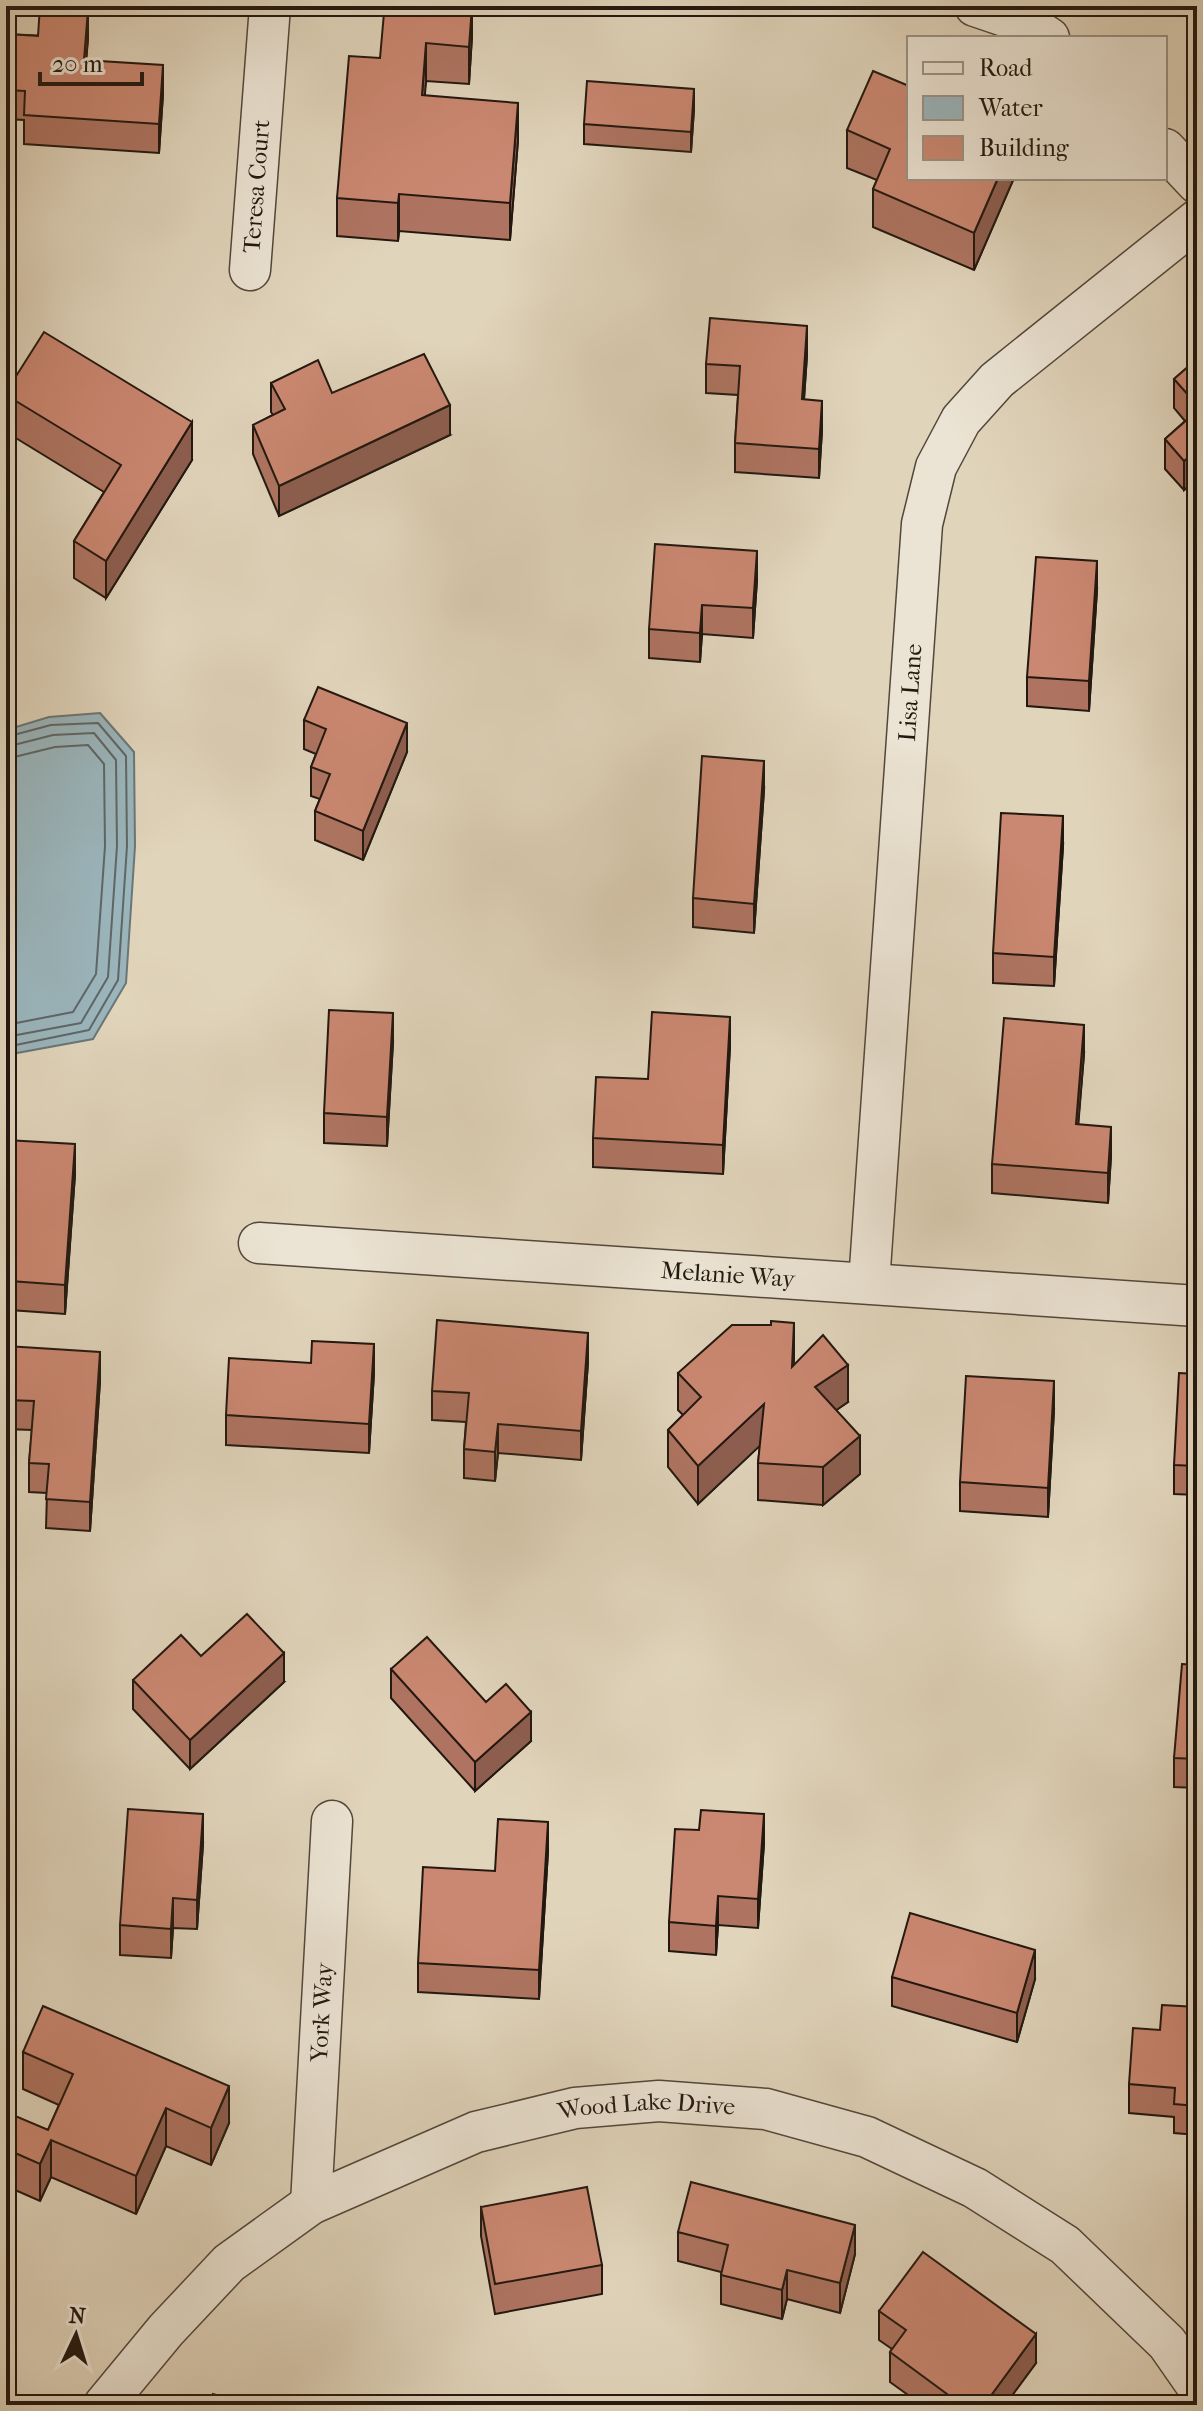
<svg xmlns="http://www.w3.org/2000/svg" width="1203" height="2411" font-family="'IM FELL French Canon',serif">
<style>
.water{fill:#9ab5bc;stroke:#6a7677;stroke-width:2}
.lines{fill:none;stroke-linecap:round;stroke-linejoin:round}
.shore{stroke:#5e6666;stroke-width:2}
.minor-casing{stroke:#52473b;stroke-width:43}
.minor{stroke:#ebe3d3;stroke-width:40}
.wall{fill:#ae7461;stroke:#231810;stroke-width:2}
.shaded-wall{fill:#8d5e4f;stroke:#231810;stroke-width:2}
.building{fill:#ca8771;stroke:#231810;stroke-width:2}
.labels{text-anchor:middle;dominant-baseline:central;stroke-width:7;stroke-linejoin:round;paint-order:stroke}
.street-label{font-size:24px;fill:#231810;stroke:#ebe3d3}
</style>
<rect width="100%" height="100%" fill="#e0d4bb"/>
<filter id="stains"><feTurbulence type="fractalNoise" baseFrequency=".0025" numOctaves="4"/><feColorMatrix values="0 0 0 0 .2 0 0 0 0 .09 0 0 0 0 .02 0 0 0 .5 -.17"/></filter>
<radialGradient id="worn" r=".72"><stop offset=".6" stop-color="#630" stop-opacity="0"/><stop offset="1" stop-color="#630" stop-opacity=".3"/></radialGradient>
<!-- water -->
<path class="water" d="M100 713 134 752 135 846 126 983 93 1039 6 1055V730L49 717Z"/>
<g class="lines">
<!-- shore -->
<g class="shore">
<path d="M6 737 51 725 98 723 126 756 127 846 118 980 89 1030 6 1047"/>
<path d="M6 747 53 735 94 733 116 760 117 846 108 977 81 1023 6 1037"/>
<path d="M6 759 55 747 88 745 104 764 105 846 96 974 73 1012 6 1025"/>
</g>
<defs>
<g id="minor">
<path d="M975 6 1028 24 1049 38"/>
<path d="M1165 149 1197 183"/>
<path id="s1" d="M250 270 270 6"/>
<path id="s2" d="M259 1243 1197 1306"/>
<path id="s3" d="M869 1283 922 524 936 467 961 420 997 380 1197 220"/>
<path id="s4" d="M311 2204 332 1821"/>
<path id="s5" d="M104 2405 166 2330 229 2263 311 2204 476 2132 575 2108 659 2101 766 2109 867 2137 975 2188 1065 2245 1167 2343 1197 2386"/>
</g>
</defs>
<!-- minor casing -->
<use href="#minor" class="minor-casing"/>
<!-- minor -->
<use href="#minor" class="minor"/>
</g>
<!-- wall -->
<g class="wall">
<path d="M404 15 472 36 469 84 426 81 424 95 518 140 510 240 399 231 398 241 337 236V198L380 58Z"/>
<path d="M6 34 88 38 86 60 163 94 159 153 24 144V120L6 119Z"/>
<path d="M909 86V178H1014L974 270 873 227V189L877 180 847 168V130Z"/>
<path d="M694 109 691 152 584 144V124Z"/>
<path d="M807 355 804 399 822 430 819 478 735 472V443L738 395 706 393V364Z"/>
<path d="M1197 359V479L1184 490 1165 469V439L1185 421 1174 408V379Z"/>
<path d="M271 383 450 435 279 516 253 454V425L273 415 271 412Z"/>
<path d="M6 392 192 460 106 598 74 578V541L104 492 6 432Z"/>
<path d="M757 580 753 638 702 634 700 662 649 658V629Z"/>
<path d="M1097 590 1089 711 1027 706V677Z"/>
<path d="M304 720 407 752 363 860 315 840V811L320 799 311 796V767L316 754 304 749Z"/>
<path d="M764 790 754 933 693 927V898Z"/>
<path d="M1063 846 1054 986 993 983V953Z"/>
<path d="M393 1042 387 1146 324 1143V1113Z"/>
<path d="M730 1046 723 1174 593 1167V1138L648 1079Z"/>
<path d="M1084 1054 1078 1124 1111 1156 1108 1203 992 1193V1164Z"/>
<path d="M6 1140 75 1174 65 1314 10 1310 12 1254 6 1253Z"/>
<path d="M6 1346 100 1381 90 1531 46 1528 47 1493 29 1492V1463L32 1430 6 1429Z"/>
<path d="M588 1362 581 1460 498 1453 495 1481 464 1478V1449L466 1422 432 1420V1391Z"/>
<path d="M794 1365 848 1402 836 1410 860 1474 823 1505 758 1500V1463L760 1445 698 1504 668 1467V1430L683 1415 678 1410V1373Z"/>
<path d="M374 1373 369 1453 226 1445V1415Z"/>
<path d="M1197 1374V1495L1174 1494V1465Z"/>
<path d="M1054 1410 1048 1517 960 1511V1482Z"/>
<path d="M1197 1665V1788L1174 1787V1758Z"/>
<path d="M391 1669 486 1702 531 1741 475 1791 391 1698Z"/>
<path d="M133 1680 284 1682 190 1769 133 1709Z"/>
<path d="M699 1830 764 1843 758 1928 718 1925 716 1955 669 1951V1922Z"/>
<path d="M203 1844 197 1929 173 1928 171 1958 120 1955V1925Z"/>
<path d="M548 1851 539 1999 418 1992V1963L495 1871Z"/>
<path d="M892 1977 1035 1979 1017 2042 892 2006Z"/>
<path d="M1197 2007V2135L1174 2133V2117L1129 2113V2084L1160 2030Z"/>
<path d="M23 2052 229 2123 211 2165 166 2146 136 2214 51 2177 40 2201 6 2186V2113L48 2130 59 2105 23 2089Z"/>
<path d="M481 2207 602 2265V2294L495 2314 481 2236Z"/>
<path d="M678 2232 855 2254 840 2313 787 2299 782 2319 721 2304V2272L678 2261Z"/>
<path d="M879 2311 1036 2363 1005 2405H922L890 2382V2352L892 2349 879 2340Z"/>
</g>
<!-- shaded-wall -->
<g class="shaded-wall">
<path d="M472 6V36L469 84V47Z"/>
<path d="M88 9V38L84 89V60Z"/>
<path d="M426 43V81L422 132V95Z"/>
<path d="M163 65V94L159 153V124Z"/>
<path d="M694 89V109L691 152V132Z"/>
<path d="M518 103V140L510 240V203Z"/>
<path d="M998 178H1014L974 270V233Z"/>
<path d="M399 194V231L398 241V203Z"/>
<path d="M807 326V355L802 428V399Z"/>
<path d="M822 401V430L819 478V449Z"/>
<path d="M450 405V435L279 516V486Z"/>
<path d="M192 422V460L106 598V561Z"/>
<path d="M1197 450V479L1184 490V461Z"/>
<path d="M757 551V580L753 638V608Z"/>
<path d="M1097 561V590L1089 711V681Z"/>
<path d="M702 605V634L700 662V633Z"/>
<path d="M407 723V752L363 860V831Z"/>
<path d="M764 761V790L754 933V904Z"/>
<path d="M1063 816V846L1054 986V957Z"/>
<path d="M393 1013V1042L387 1146V1117Z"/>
<path d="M730 1017V1046L723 1174V1145Z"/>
<path d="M1084 1025V1054L1076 1153V1124Z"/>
<path d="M1111 1127V1156L1108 1203V1173Z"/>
<path d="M75 1144V1174L65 1314V1285Z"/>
<path d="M794 1323V1360L792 1404V1367Z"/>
<path d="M588 1333V1362L581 1460V1431Z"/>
<path d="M374 1344V1373L369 1453V1424Z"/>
<path d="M100 1352V1381L90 1531V1502Z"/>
<path d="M848 1365V1402L815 1425V1387Z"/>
<path d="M1054 1381V1410L1048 1517V1488Z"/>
<path d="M764 1404V1442L698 1504V1466Z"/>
<path d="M498 1424V1453L495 1481V1452Z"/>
<path d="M860 1436V1474L823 1505V1467Z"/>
<path d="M284 1653V1682L190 1769V1740Z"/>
<path d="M531 1712V1741L475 1791V1762Z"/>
<path d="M203 1814V1844L197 1929V1900Z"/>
<path d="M764 1814V1843L758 1928V1899Z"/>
<path d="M548 1822V1851L539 1999V1970Z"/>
<path d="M718 1896V1925L716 1955V1926Z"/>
<path d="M173 1898V1928L171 1958V1929Z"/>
<path d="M1035 1950V1979L1017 2042V2013Z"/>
<path d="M229 2086V2123L211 2165V2128Z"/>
<path d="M166 2108V2146L136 2214V2176Z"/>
<path d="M51 2140V2177L40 2201V2164Z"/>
<path d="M855 2225V2254L840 2313V2283Z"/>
<path d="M787 2270V2299L782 2319V2290Z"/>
<path d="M1036 2334V2363L1005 2405H984Z"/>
</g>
<!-- building -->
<g class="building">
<path d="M40 6 88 9 84 60 163 65 159 124 24 115 25 91 6 90V34L38 36Z"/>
<path d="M405 6H472L469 47 426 43 422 95 518 103 510 203 399 194 398 203 337 198 349 56 380 58 384 13 404 15Z"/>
<path d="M873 71 909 86V178H998L974 233 873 189 890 149 847 130Z"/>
<path d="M587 81 694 89 691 132 584 124Z"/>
<path d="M710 318 807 326 802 399 822 401 819 449 735 443 740 366 706 364Z"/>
<path d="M44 332 192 422 106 561 74 541 121 465 6 395V392Z"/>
<path d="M424 354 450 405 279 486 253 425 285 409 271 383 318 360 332 393Z"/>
<path d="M1197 359V405L1174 379Z"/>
<path d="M1197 411V450L1184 461 1165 439Z"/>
<path d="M655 544 757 551 753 608 702 605 700 633 649 629Z"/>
<path d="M1036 557 1097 561 1089 681 1027 677Z"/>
<path d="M318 687 407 723 363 831 315 811 330 774 311 767 326 729 304 720Z"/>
<path d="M702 756 764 761 754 904 693 898Z"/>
<path d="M1001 813 1063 816 1054 957 993 953Z"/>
<path d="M329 1010 393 1013 387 1117 324 1113Z"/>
<path d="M652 1012 730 1017 723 1145 593 1138 596 1077 648 1079Z"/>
<path d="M1004 1018 1084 1025 1076 1124 1111 1127 1108 1173 992 1164Z"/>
<path d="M6 1140 75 1144 65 1285 10 1281 14 1225 6 1224Z"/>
<path d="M437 1320 588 1333 581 1431 498 1424 495 1452 464 1449 469 1393 432 1391Z"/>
<path d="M771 1321 794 1323 792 1367 823 1335 848 1365 815 1387 860 1436 823 1467 758 1463 764 1404 698 1466 668 1430 701 1397 678 1373 732 1325H771Z"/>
<path d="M312 1341 374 1344 369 1424 226 1415 229 1358 311 1363Z"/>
<path d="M6 1346 100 1352 90 1502 46 1499 49 1464 29 1463 34 1401 6 1400Z"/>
<path d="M1179 1373 1197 1374V1466L1174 1465Z"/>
<path d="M966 1376 1054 1381 1048 1488 960 1482Z"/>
<path d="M247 1614 284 1653 190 1740 133 1680 181 1635 201 1656Z"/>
<path d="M427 1637 486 1702 506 1684 531 1712 475 1762 391 1669Z"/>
<path d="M1182 1664 1197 1665V1759L1174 1758Z"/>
<path d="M128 1809 203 1814 197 1900 173 1898 171 1929 120 1925Z"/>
<path d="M701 1810 764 1814 758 1899 718 1896 716 1926 669 1922 675 1829 699 1830Z"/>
<path d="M498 1819 548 1822 539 1970 418 1963 423 1867 495 1871Z"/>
<path d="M910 1913 1035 1950 1017 2013 892 1977Z"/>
<path d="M1162 2005 1197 2007V2106L1174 2104 1175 2088 1129 2084 1133 2028 1160 2030Z"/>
<path d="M43 2006 229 2086 211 2128 166 2108 136 2176 51 2140 40 2164 6 2149V2112L48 2130 73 2074 23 2052Z"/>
<path d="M691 2182 855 2225 840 2283 787 2270 782 2290 721 2275 728 2245 678 2232Z"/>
<path d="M587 2187 602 2265 495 2284 481 2207Z"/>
<path d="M923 2252 1036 2334 984 2405H962L890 2352 906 2330 879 2311Z"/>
<path d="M213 2394 247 2405H209Z"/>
</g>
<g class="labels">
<!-- street labels -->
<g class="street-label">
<text stroke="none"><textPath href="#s1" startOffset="84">Teresa Court</textPath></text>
<text stroke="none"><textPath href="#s3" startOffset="592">Lisa Lane</textPath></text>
<text stroke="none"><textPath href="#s2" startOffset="470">Melanie Way</textPath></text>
<text stroke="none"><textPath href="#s4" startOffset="192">York Way</textPath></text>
<text stroke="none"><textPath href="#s5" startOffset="644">Wood Lake Drive</textPath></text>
</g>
</g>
<!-- margin -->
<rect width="1203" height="2411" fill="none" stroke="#e0d4bb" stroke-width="32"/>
<rect x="8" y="8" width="1187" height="2395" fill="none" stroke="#231810" stroke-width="4"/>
<rect x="16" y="16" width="1171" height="2379" fill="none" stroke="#231810" stroke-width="2"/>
<!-- legend -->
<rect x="907" y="36" width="260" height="144" fill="#ebe3d3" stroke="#9b9285" stroke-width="2"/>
<rect x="923" y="62" width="40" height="12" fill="#ebe3d3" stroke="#9b9285" stroke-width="2"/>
<text x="979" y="76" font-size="24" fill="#231810">Road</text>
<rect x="923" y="96" width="40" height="24" fill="#9ab5bc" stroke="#9b9285" stroke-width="2"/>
<text x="979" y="116" font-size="24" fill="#231810">Water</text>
<rect x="923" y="136" width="40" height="24" fill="#ca8771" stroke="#9b9285" stroke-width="2"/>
<text x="979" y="156" font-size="24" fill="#231810">Building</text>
<!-- north arrow -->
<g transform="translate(76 2335) rotate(4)" stroke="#ebe3d3" stroke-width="6" paint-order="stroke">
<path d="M0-6L14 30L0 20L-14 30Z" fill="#231810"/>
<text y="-12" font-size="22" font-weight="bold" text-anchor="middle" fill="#231810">N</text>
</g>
<!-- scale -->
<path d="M40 72v12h102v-12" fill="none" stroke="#231810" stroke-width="4"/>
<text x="52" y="72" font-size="24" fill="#231810" stroke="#ebe3d3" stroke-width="6" paint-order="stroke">20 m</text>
<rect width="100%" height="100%" filter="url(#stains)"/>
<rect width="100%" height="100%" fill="url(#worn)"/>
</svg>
